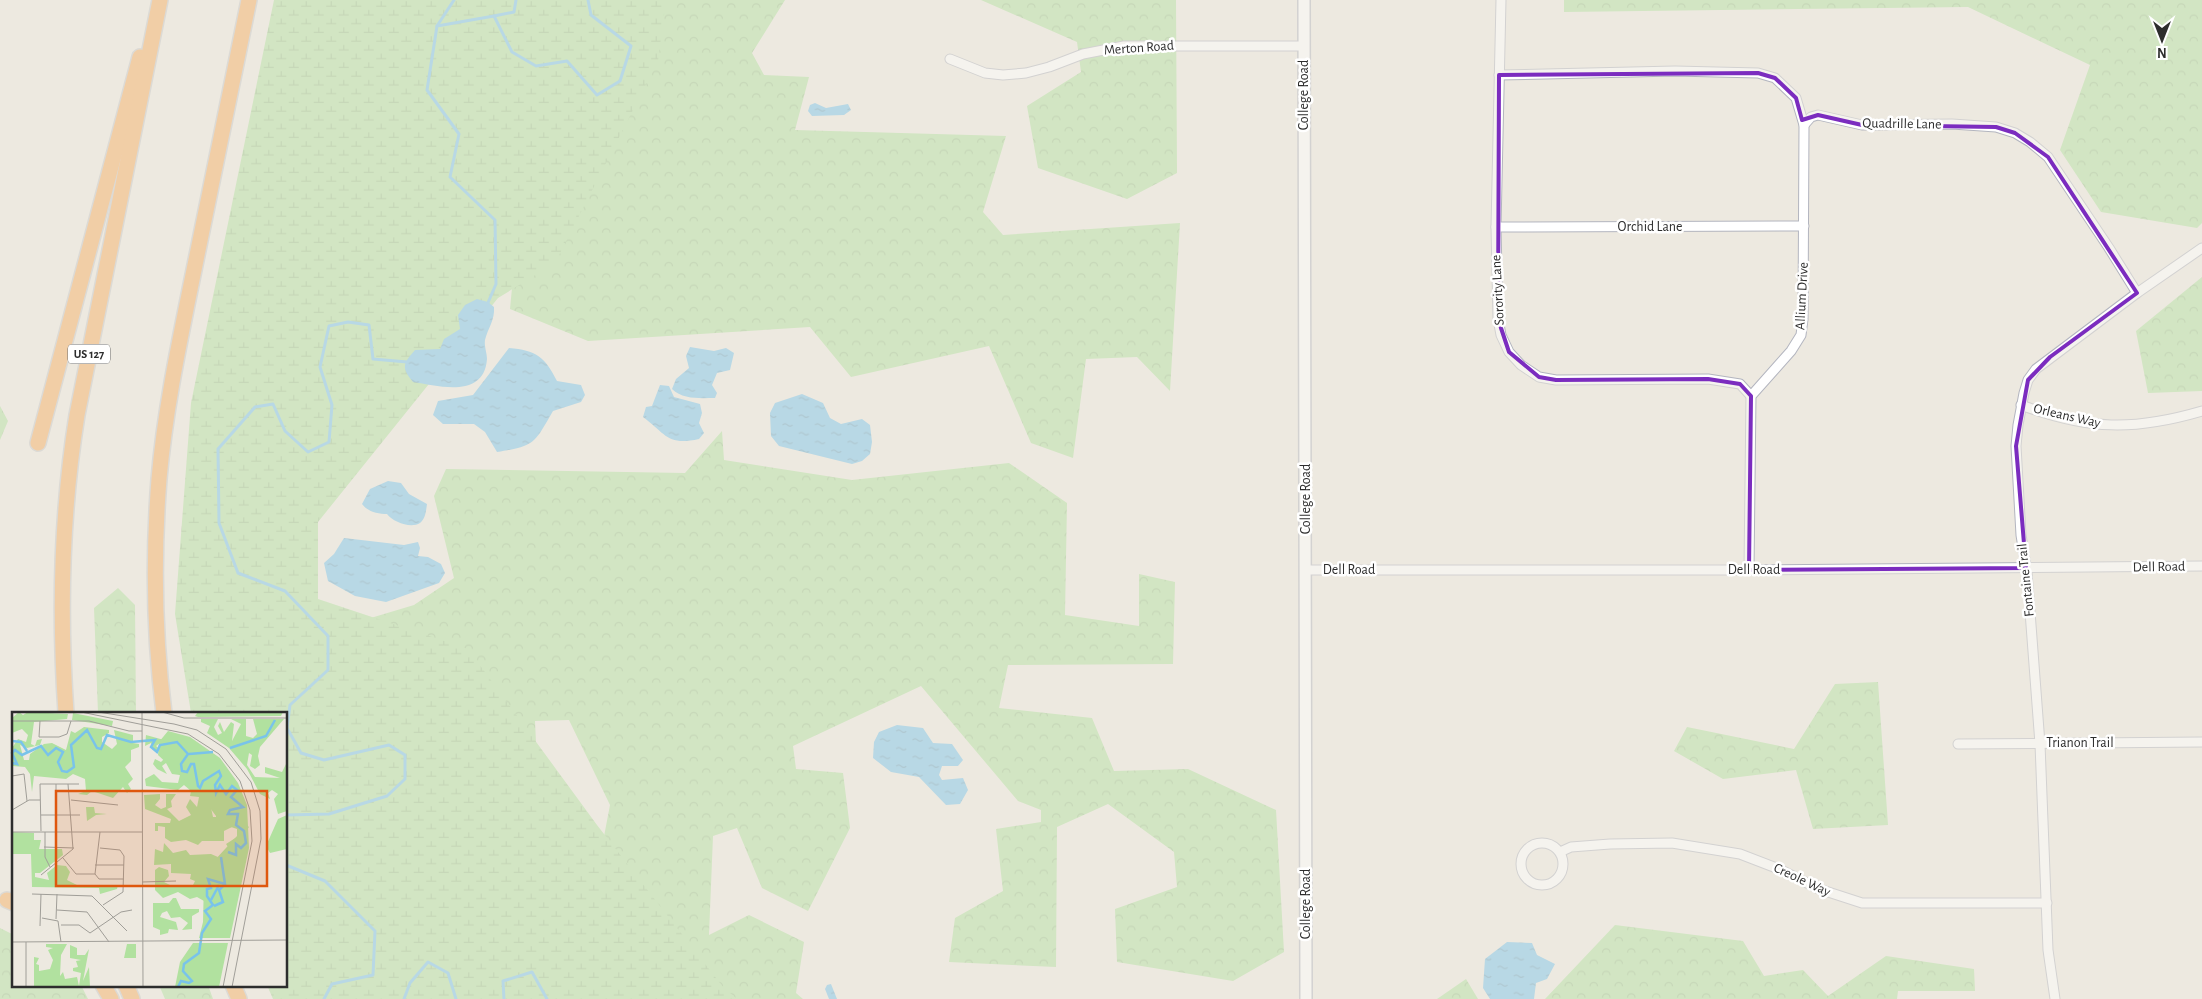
<svg xmlns="http://www.w3.org/2000/svg" width="2202" height="999" font-family="'Alegreya Sans',sans-serif">
<style>
.forest{fill:url(#forest-crowns)}
.wetland{fill:url(#wetland-marsh)}
.water{fill:url(#water-ripples)}
.lines{fill:none;stroke-linecap:round;stroke-linejoin:round}
.stream{stroke:#79c3ea;stroke-width:3}
.street-casing{stroke:#b3b5bf;stroke-width:11}
.secondary-casing{stroke:#b3b5bf;stroke-width:14}
.highway-casing{stroke:#c8c8c8;stroke-width:18}
.street{stroke:#fff;stroke-width:9}
.secondary{stroke:#fff;stroke-width:11}
.highway{stroke:#f7ad61;stroke-width:15}
.marked{fill:none;stroke:#7b2cbf;stroke-width:4;stroke-linejoin:round}
.labels{text-anchor:middle;dominant-baseline:central;stroke-width:5;stroke-linejoin:round;paint-order:stroke}
.shield{fill:#fff;stroke:#6c6c6c;stroke-width:1}
.shield-label{font-size:12px;font-weight:bold;fill:#2d2d2d}
.street-label{font-size:14px;fill:#2d2d2d;stroke:#fff}
.inset-river{fill:none;stroke:#79c3ea;stroke-width:2.5}
.inset-road{fill:none;stroke:#a09e98;stroke-width:1}
.view{fill:#df570e;fill-opacity:0.15;stroke:#df570e;stroke-width:2.5}
.inset-edge{fill:none;stroke:#2d2d2d;stroke-width:2.5}
</style>
<defs>
<pattern id="forest-crowns" width="20" height="18" patternUnits="userSpaceOnUse" patternTransform="scale(1.25)"><rect width="20" height="18" fill="#b1e19f"/><path d="M2 6a3 3 0 1 1 6 0M12 15a3 3 0 1 1 6 0" fill="none" stroke="#99c189"/></pattern>
<pattern id="wetland-marsh" width="20" height="14" patternUnits="userSpaceOnUse" patternTransform="scale(1.25)"><rect width="20" height="14" fill="#b1e19f"/><path d="M1 5h8M5 5V1M11 12h8M15 12V8" fill="none" stroke="#99c189"/></pattern>
<pattern id="water-ripples" width="26" height="14" patternUnits="userSpaceOnUse" patternTransform="scale(1.25)"><rect width="26" height="14" fill="#79c3ea"/><path d="M2 4q2-2 4 0t4 0M15 11q2-2 4 0t4 0" fill="none" stroke="#649fbe"/></pattern>
</defs>
<rect width="100%" height="100%" fill="#ede9e0"/>
<!-- forest -->
<g class="forest">
<path d="M622 0H785L752 53 764 75 809 77 795 130 1006 136 983 212 1003 235 1180 223 1170 391 1137 357 1086 359 1073 458 1031 443 989 346 851 377 810 327 588 341 510 309 520 204Z"/>
<path d="M981 0H1176L1177 173 1127 199 1038 168 1027 106 1081 72 1077 42Z"/>
<path d="M1564 0H2202V223L2197 228 2101 212 2060 150 2090 65 1968 7 1564 12Z"/>
<path d="M2202 277V391L2148 393 2136 331Z"/>
<path d="M0 406 8 421 0 440Z"/>
<path d="M722 431 724 460 852 480 1009 463 1067 503 1065 615 1139 626V574L1175 582 1173 664 1008 665 999 708 1092 718 1114 771 1188 769 1276 810 1284 952 1233 981 1117 962 1115 909 1177 887 1174 852 1108 804 1057 827 1056 967 949 962 955 918 1003 891 996 829 1041 822V810L1018 801 921 686 793 746 796 769 843 773 850 828 808 911 762 888 737 828 713 836 709 935 749 915 804 942 796 993 803 999H468L286 767 597 873 610 805 569 720 535 721 538 785 344 626 414 605 454 578 434 496 446 469 685 473Z"/>
<path d="M118 588 135 605 136 713H98L94 608Z"/>
<path d="M1878 682 1888 825 1813 829 1796 770 1723 779 1674 751 1687 727 1794 749 1835 684Z"/>
<path d="M1615 925 1743 941 1764 976 1803 970 1828 996 1886 956 1974 969 1975 991H1898L1897 999H1545Z"/>
<path d="M0 928 14 935V985H81L88 999H0Z"/>
<path d="M1466 979 1478 999H1437Z"/>
<path d="M159 985H208L213 999H165Z"/>
</g>
<!-- wetland -->
<path class="wetland" d="M274 0H666L658 61 555 263 498 298 318 522V599L468 649 597 825 723 987 737 999H273L267 985H286V713H191L175 614 191 403Z"/>
<!-- water -->
<g class="water">
<path d="M815 103 826 108 848 104 851 110 844 115 812 116 808 111 810 105Z"/>
<path d="M477 299 488 302 494 307C495 320 488 328 485 340 484 346 487 353 487 359 484 399 439 386 413 382 401 367 403 364 415 350L440 349 444 339 460 329 458 315 465 305Z"/>
<path d="M690 347 714 351 726 348 734 353 730 370 717 373 712 385 717 393 715 398C701 398 683 400 672 389L676 379 689 368 686 356Z"/>
<path d="M509 348C536 350 545 357 557 381L581 385 585 395 581 402 553 411C534 444 535 446 497 452L485 432 474 424H443L433 415 438 401 473 395Z"/>
<path d="M660 385 669 386 674 397 700 404 702 413 699 423 704 433 699 439C667 446 666 434 643 417L646 407 652 406Z"/>
<path d="M802 394 823 403 830 418 841 424 862 419 870 425 872 442 870 454 862 461 852 464 779 446 771 436 770 413 775 403Z"/>
<path d="M388 481 401 483 409 494 427 504C426 510 426 518 420 523 411 529 393 522 387 514 378 514 368 512 362 504L370 489Z"/>
<path d="M344 538 404 545 418 542 420 548 418 556 428 557 441 564 445 573 439 583 386 602 355 596 328 581 324 563 334 554Z"/>
<path d="M897 725 923 728 933 743 952 744 963 760 958 766H942L939 775 942 780 963 778 968 790 960 804 946 805 919 777 891 772 873 758 874 742 879 732Z"/>
<path d="M1507 942 1532 943 1537 955 1555 964 1547 979 1536 983 1534 999H1490L1483 988 1485 959Z"/>
<path d="M831 984 837 999H829L825 989 827 985Z"/>
</g>
<g class="lines">
<!-- stream -->
<g class="stream">
<path d="M494 16 514 12 516 0"/>
<path d="M437 26 454 0"/>
<path d="M487 305 496 284 495 220 450 177 459 134 427 90 437 26 494 16 512 52 536 66 567 61 597 95 620 81 631 46 591 15 588 0"/>
<path d="M286 815 329 814 387 796 405 779V755L389 745 324 760 301 753 287 728 290 705 328 670V636L285 591 238 573 219 523 218 449 255 407 273 404 285 431 308 452 329 442 332 405 320 367 329 326 348 322 369 325 373 359 407 362"/>
<path d="M286 865 325 881 375 931 373 975 332 984 324 999"/>
<path d="M404 999 410 983 428 962 448 973 456 999"/>
<path d="M504 999 503 981 532 972 547 999"/>
</g>
<defs>
<g id="street">
<path d="M1501 0 1496 227 1498 319 1501 335 1509 352 1521 365 1539 377 1556 380 1708 379 1740 384 1751 396"/>
<path d="M950 59 985 73 1003 75 1026 73 1049 67 1083 54 1124 46H1304"/>
<path d="M1499 75 1675 71 1758 73 1775 78 1796 98 1804 125 1803 319 1801 335 1791 351 1751 396 1749 570"/>
<path d="M1804 125 1811 117 1818 115 1862 125 1952 124 1996 127 2015 133 2030 142 2048 157 2109 248 2137 293"/>
<path d="M1496 227 1804 226"/>
<path d="M2021 405C2088 430 2134 431 2202 411"/>
<path d="M1306 570H1749L2202 566"/>
<path d="M1958 744 2202 742"/>
<circle cx="1542" cy="864" r="21"/>
<path d="M1560 852 1571 847 1610 844 1672 843 1740 854 1779 869 1819 889 1862 903H2047"/>
<path d="M2055 999 2048 950 2040 744 2027 572 2021 535 2016 446 2018 425 2024 393 2028 380 2036 369 2137 293 2202 248"/>
</g>
<path id="secondary" d="M1304 0 1306 999"/>
<g id="highway">
<path d="M38 443 140 57"/>
<path d="M66 713C59 612 61 514 77 415L160 0"/>
<path d="M164 713C154 635 153 557 159 479 165 409 180 339 194 270 213 180 231 90 249 0"/>
<path d="M7 900 14 903"/>
<path d="M103 985 111 999"/>
<path d="M126 985 132 999"/>
<path d="M233 985 239 999"/>
</g>
</defs>
<!-- street casing -->
<use href="#street" class="street-casing"/>
<!-- secondary casing -->
<use href="#secondary" class="secondary-casing"/>
<!-- highway casing -->
<use href="#highway" class="highway-casing"/>
<!-- street -->
<use href="#street" class="street"/>
<!-- secondary -->
<use href="#secondary" class="secondary"/>
<!-- highway -->
<use href="#highway" class="highway"/>
</g>
<!-- marked area -->
<path d="M0 0H2202V999H0ZM1758 73 1775 78 1796 98 1802 120 1818 115 1862 125 1996 127 2015 133 2048 157 2137 293 2050 357 2028 380 2016 446 2026 568 1749 570 1751 396 1740 384 1708 379 1556 380 1539 377 1509 352 1498 319 1499 75Z" fill="#ede9e0" fill-opacity=".55" fill-rule="evenodd"/>
<path class="marked" d="M1758 73 1775 78 1796 98 1802 120 1818 115 1862 125 1996 127 2015 133 2048 157 2137 293 2050 357 2028 380 2016 446 2026 568 1749 570 1751 396 1740 384 1708 379 1556 380 1539 377 1509 352 1498 319 1499 75Z"/>
<g class="labels">
<!-- shield labels -->
<rect class="shield" x="68" y="344.5" width="42" height="19" rx="4"/>
<g class="shield-label">
<text x="89" y="354">US 127</text>
</g>
<!-- street labels -->
<g class="street-label">
<text transform="translate(1139 48) rotate(-4)">Merton Road</text>
<text transform="translate(1304 95) rotate(-90)">College Road</text>
<text transform="translate(1902 124) rotate(1)">Quadrille Lane</text>
<text x="1650" y="227">Orchid Lane</text>
<text transform="translate(1498 290) rotate(-93)">Sorority Lane</text>
<text transform="translate(1802 296) rotate(-87)">Allium Drive</text>
<text transform="translate(2067 416) rotate(13)">Orleans Way</text>
<text transform="translate(1306 499) rotate(-90)">College Road</text>
<text transform="translate(2159 567) rotate(-1)">Dell Road</text>
<text x="1349" y="570">Dell Road</text>
<text x="1754" y="570">Dell Road</text>
<text transform="translate(2026 580) rotate(-96)">Fontaine Trail</text>
<text x="2080" y="743">Trianon Trail</text>
<text transform="translate(1802 880) rotate(25)">Creole Way</text>
<text transform="translate(1306 904) rotate(-90)">College Road</text>
</g>
</g>
<!-- overview -->
<g transform="translate(12 712)">
<rect width="275" height="275" fill="#ede9e0"/>
<path d="M61 1 101 9 100 14 60 8Z" fill="#b1e19f"/>
<path d="M7 0 11 3 16 0 56 2 55 7 22 10 19 32 23 34 25 28 30 27 28 33 15 36 8 33 12 48H17L18 42 32 32 40 31 54 38 59 19 63 21 72 15 97 18V21L90 25V30L100 37 105 32 102 18 121 23V31L127 32V35L119 38V49L113 55 121 67 116 72 119 77 115 81 111 75 101 86 80 79 75 83 66 82 74 79 73 67 61 62 54 67 22 64 20 80 18 62 13 55 0 54V36L6 27 14 30 16 23 10 17 0 21V6ZM186 0H271L269 4 186 5 183 4ZM189 7H206L202 15 206 23 210 21 206 14 208 10 212 20 219 10 222 12 220 29 229 12 219 7H234V24L241 26 245 22 241 7H272L248 35 246 44 248 53 243 57 238 54 240 43 237 41 235 53 243 65 268 66 253 61V55L270 60 275 50V99L266 102 262 87 266 82 260 78 256 81 258 87 248 82 235 57 217 36 195 21 198 14 189 10ZM134 23 152 28 144 34 237 115 219 139 214 132 228 123 229 117 198 91 201 105H204V99L222 114 212 119V129H190L186 133 174 128 159 130 153 126V115L146 114V119H143V111H158L159 107 133 97 132 83 148 82V87L143 93 149 97 154 95V82H164L159 89 160 95 155 97 167 109 179 103 174 95 178 87 185 95 187 85 178 84 179 79 172 73 166 78 134 74 133 67 142 62 150 70 166 71 168 63 160 62 154 51 150 54 155 62 145 57 141 52 143 47 149 50 153 46 149 38H141L139 31 133 34ZM74 95H82L83 101 95 102 84 103 75 109ZM275 103V137L258 141 254 134 266 107ZM0 120 22 121V128H29L27 137H50L51 143 28 161H23V165L37 168 35 161 45 153 54 154 58 160 55 168 67 174 106 173 105 177 88 182 87 176 20 175 19 142H0ZM152 131 161 141 174 138 178 143 199 142 206 145 192 189 185 185 178 187 166 180 151 186 143 178V158L147 155 156 158 157 164 152 170 162 175H180L183 169 178 167 179 162 159 161V152L142 153 143 137 151 140ZM161 186H164L169 197H187V200L180 204V217L170 218 176 211 168 205 159 206 155 199 150 201 148 205 164 210 166 218 157 217 156 221 148 223V218L141 215V191H157ZM34 232H55L49 243 48 264 51 260 53 267 65 265 67 274 69 261 61 259V256L66 255 64 249 69 248 58 246V233L65 236V243H73L77 237 71 269 77 255 78 275H22V245L27 246 24 252 27 253V259L38 257 41 248 36 238 41 236 34 235ZM115 232H124V246H112Z" fill="#b1e19f"/>
<path d="M156 19 178 25 208 46 226 71 235 93 237 136 218 226H187L191 210 192 168 202 149 225 124V117L210 112 186 80 146 43 147 30ZM181 231H216L207 275H163L168 250Z" fill="#b1e19f"/>
<path class="inset-river" d="M0 29 9 30 15 39M218 36 254 24 263 8M177 42 201 40M0 51 5 52 0 41 3 38 10 43 29 34 36 43 44 36 51 40 46 50 50 59 55 60 62 55 59 33 75 18 85 36 89 37 95 23 119 30 143 28 139 35 145 40 148 33 165 30 176 42 169 52 170 59 175 60 179 52H182L186 74 188 76 191 69 207 59 209 64 203 73 204 81 208 73 214 82 220 74 225 78 219 85 231 95 218 98 216 102H226L224 113 232 119 234 131 229 136 224 132V143L216 140M199 188 207 173M202 194 211 190 207 178 213 172M166 275 169 269 177 271 180 269 171 259 172 252 187 241 190 221 199 207 193 199 201 193 195 184V177L199 176 196 167 213 172 209 145"/>
<path class="inset-road" d="M69 0 176 22 207 42 228 69 238 98 240 129 211 275M86 0 162 12 185 18 214 37 239 70 248 99 249 127 220 275M130 0 131 275M150 0 172 6H275M0 9H77L117 19H130M28 9 27 25H47L55 22 59 9M0 64 12 62 15 89M44 72V103M59 88 106 93M0 98 17 88H28M29 103H68M29 119 28 72H67M0 120H130M33 120V145L38 155M32 135 62 136M88 136 108 138 112 144 111 180 91 193M51 146 64 162H83L87 167H112M83 153H112M83 162 88 120M29 163 61 137 56 72M130 170 164 169M20 182 80 184 115 219M45 198 75 200 97 230M30 206 46 209 49 230M44 207 45 182M49 213H67L78 221 109 200 120 198M28 214 29 182M0 230 275 228M14 275V230"/>
<path class="view" d="M44 79H255V174H44Z"/>
<rect width="275" height="275" class="inset-edge"/>
</g>
<!-- north arrow -->
<g transform="translate(2162 40) rotate(180)" stroke="#ffffff" stroke-width="4" paint-order="stroke">
<path d="M0-4L9 19L0 12L-9 19Z" fill="#2d2d2d"/>
<text y="-8" font-size="14" font-weight="bold" text-anchor="middle" fill="#2d2d2d">N</text>
</g>
</svg>
